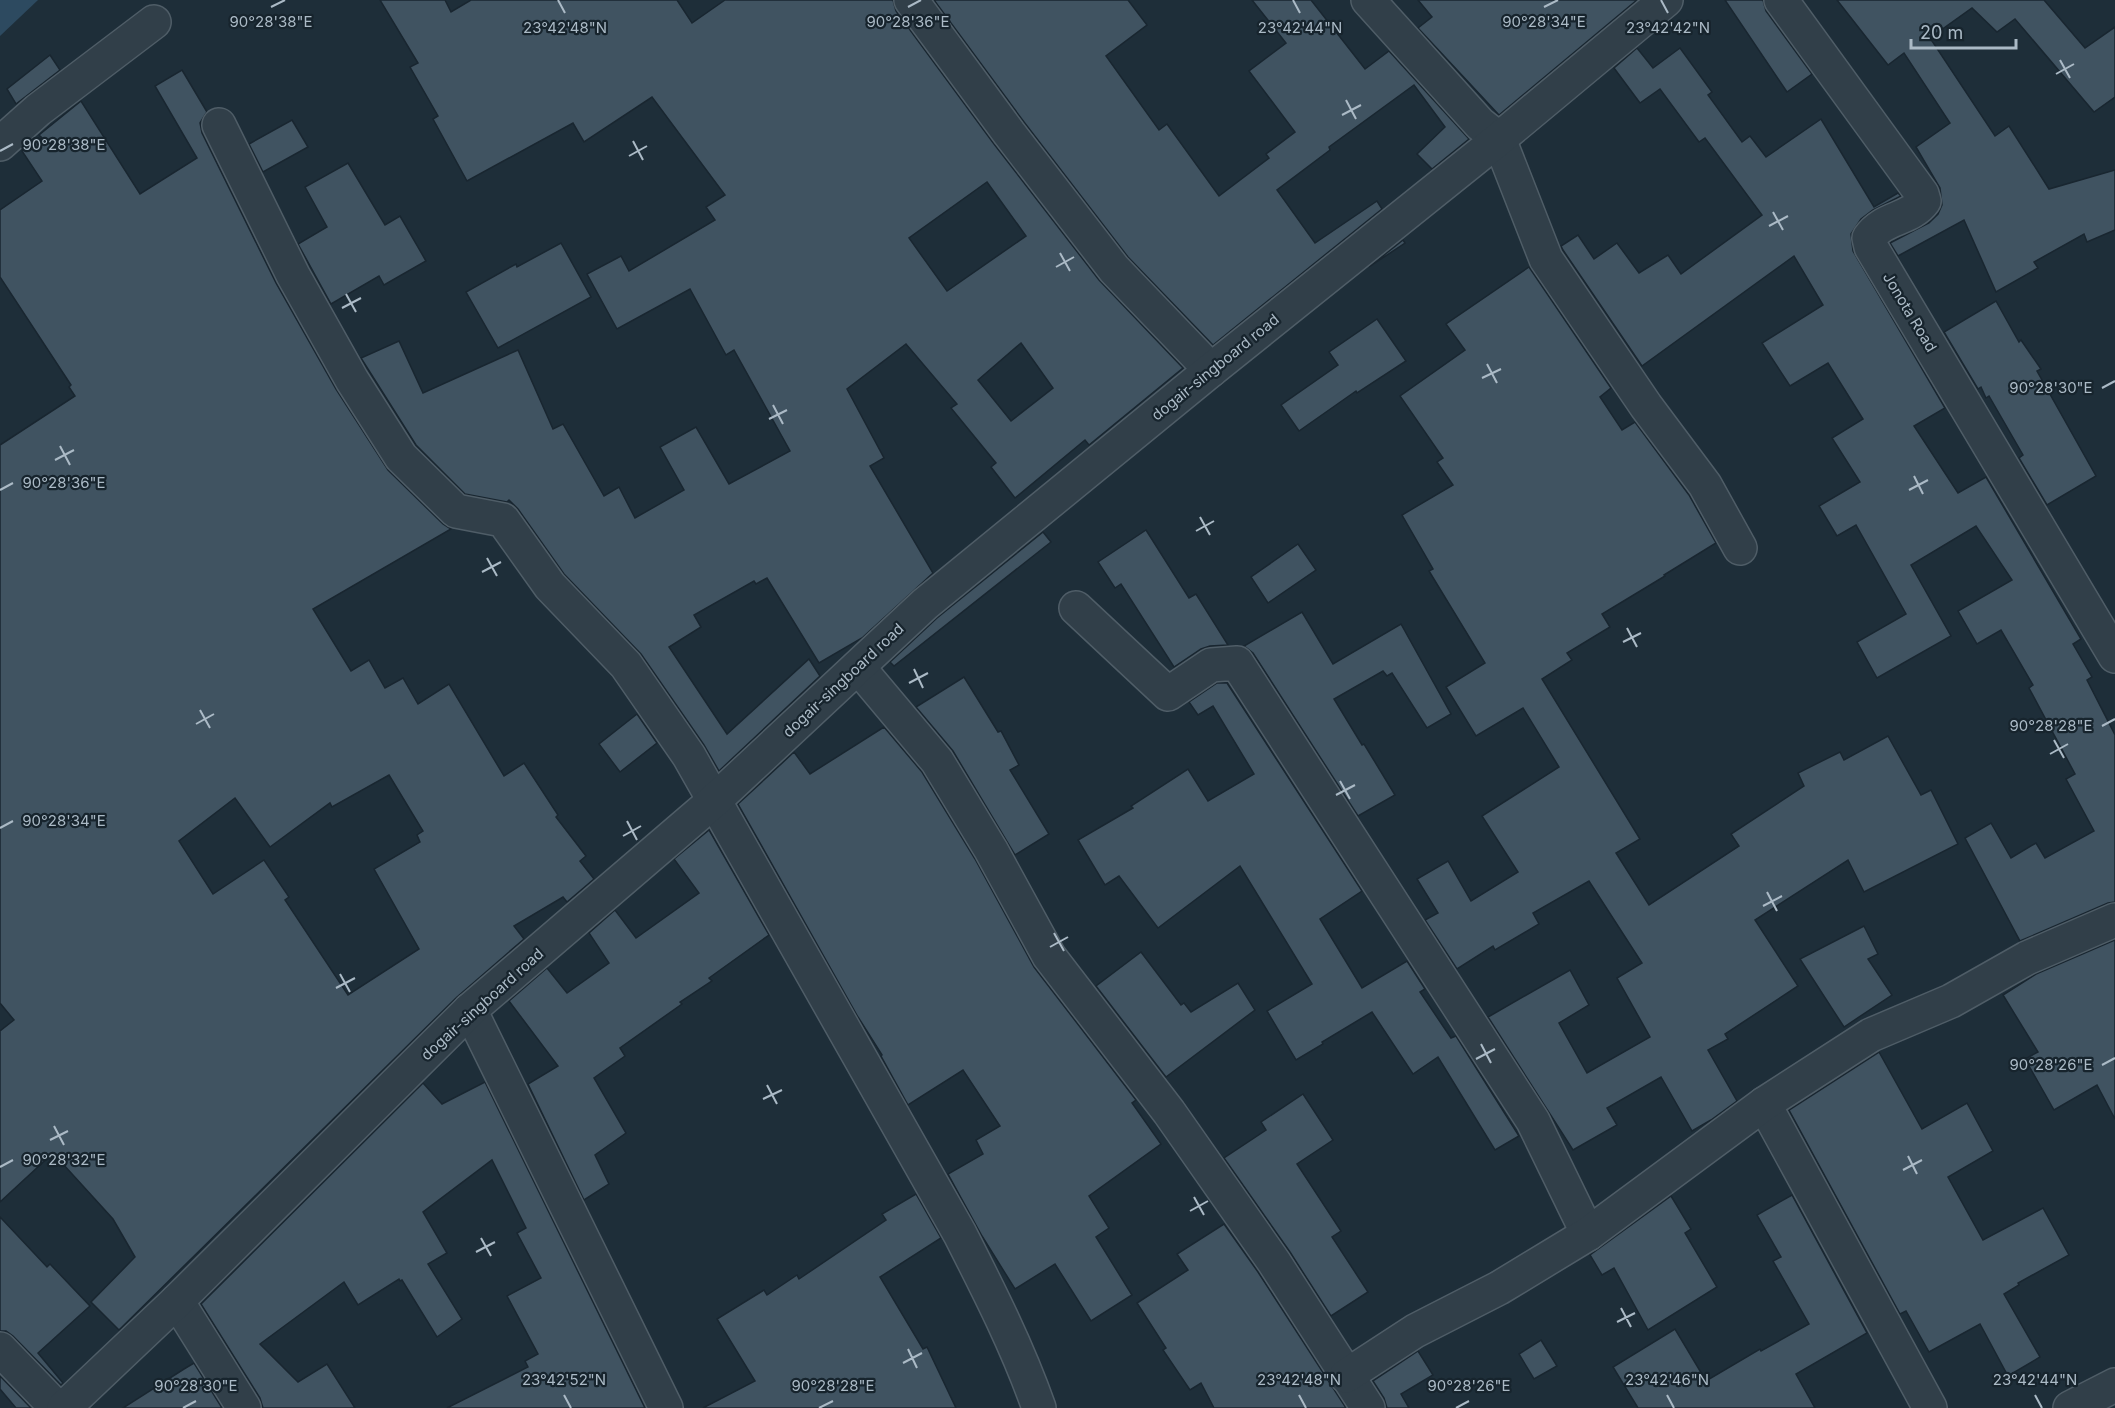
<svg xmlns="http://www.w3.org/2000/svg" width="2115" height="1408" font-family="Inter,sans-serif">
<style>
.water{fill:#2d4a60}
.building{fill:#405361;stroke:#192630;stroke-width:1.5;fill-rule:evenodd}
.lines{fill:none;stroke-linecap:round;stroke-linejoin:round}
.minor-casing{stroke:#4f5d67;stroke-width:36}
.minor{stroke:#313f49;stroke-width:33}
.ticks{fill:none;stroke:#abbac6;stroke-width:2}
.labels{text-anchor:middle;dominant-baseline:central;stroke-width:4.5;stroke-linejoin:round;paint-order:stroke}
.street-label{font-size:15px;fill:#abbac6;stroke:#17242d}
.ticks-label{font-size:15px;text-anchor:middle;fill:#abbac6;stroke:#17242d;stroke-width:4.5;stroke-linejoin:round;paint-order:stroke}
</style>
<rect width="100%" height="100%" fill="#1e2e39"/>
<!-- water -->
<path class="water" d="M0 0H38L0 36Z"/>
<!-- building -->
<g class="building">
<path d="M380 0H445L451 12 471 0H677L692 23 725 0H893L896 11 994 144 1099 280 1183 368 1089 445 1085 440 1015 498 991 467 996 463 951 408 957 404 906 344 847 389 884 458 870 466 933 573 862 638 819 663 767 578 756 584 754 581 694 615 701 627 669 647 727 734 809 659 820 676 719 771 704 745 641 654 564 574 518 509 509 500 507 502 465 494 416 445 361 358 399 341 423 393 518 350 553 429 563 424 604 496 619 487 635 518 684 490 660 447 696 427 729 484 790 451 734 350 726 355 690 289 617 329 587 274 621 256 629 271 715 220 706 207 725 195 652 97 584 142 573 123 467 181 433 119 438 116 410 67 418 63ZM987 182 1026 236 947 291 909 238ZM1021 343 1053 388 1011 421 978 380Z"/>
<path d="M934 0H1128L1147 25 1106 56 1159 130 1167 124 1219 196 1269 158 1266 154 1295 132 1249 71 1286 43 1252 0H1311L1365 69 1389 51 1469 139 1432 169 1417 154 1445 127 1414 85 1329 147 1330 150 1277 190 1315 243 1377 201 1382 209 1213 345 1128 257 1024 122Z"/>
<path d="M1418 0H1637L1499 115 1418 28 1432 17Z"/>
<path d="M1725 0H1763L1766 11 1812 74 1787 92Z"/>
<path d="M1837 0H2044L2085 48 2115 27V97L2094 112 2015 19 1997 32 1972 8 1930 38 1995 136 2009 126 2049 189 2115 170V230L2087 242 2084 234 2034 262 2038 268 1996 292 1964 220 1898 256 1890 243 1929 223 1938 214 1942 205 1940 188 1916 147 1950 123 1904 53 1888 65Z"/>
<path d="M1637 48 1653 68 1680 48 1712 92 1708 95 1742 142 1750 136 1766 157 1821 119 1874 207 1898 193 1901 196 1873 210 1861 219 1851 234 1853 251 1945 408 1914 426 1958 493 1986 477 2081 639 2073 644 2092 677 2087 680 2115 735V902L2108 903 2020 941 1965 838 1991 823 2011 858 2036 843 2045 858 2094 831 2066 779 2075 774 2029 688 2033 685 2001 630 1977 644 1958 611 2012 580 1976 526 1911 565 1951 636 1877 678 1857 642 1906 614 1856 525 1837 536 1819 506 1860 482 1832 438 1863 419 1828 363 1790 386 1762 343 1823 305 1794 256 1642 366 1563 250 1561 246 1578 235 1594 259 1617 243 1639 273 1668 255 1681 274 1762 215 1705 138 1699 142 1660 89 1640 103 1614 68Z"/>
<path d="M50 55 60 70 16 104 7 89Z"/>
<path d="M182 70 207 112 200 123 202 133 276 283 336 389 388 470 443 524 451 529 313 609 351 671 369 660 385 688 403 678 418 704 449 684 504 776 524 763 558 815 556 817 586 856 580 861 594 879 567 902 563 897 514 926 524 939 457 997 119 1330 91 1302 135 1257 113 1219 53 1153 0 1202V1031L14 1020 0 1003V445L75 396 69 387 71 385 0 277V210L42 181 22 151 42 138 39 135 81 101 140 194 197 158 155 86ZM389 775 423 831 417 835 420 842 374 869 419 949 348 995 285 900 289 897 264 860 213 894 179 841 235 798 270 847 330 803 332 807Z"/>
<path d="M292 120 308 147 263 172 249 144Z"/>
<path d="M348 163 385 225 400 216 426 261 384 285 379 276 331 304 298 244 327 227 305 187Z"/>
<path d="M1403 240 1405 243 1369 267Z"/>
<path d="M561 243 591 297 498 348 466 292 516 264 517 267Z"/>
<path d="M1529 267 1611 388 1600 397 1622 430 1635 422 1689 495 1716 543 1664 575 1665 576 1602 614 1610 627 1567 653 1572 660 1542 679 1640 839 1616 853 1649 905 1739 846 1731 834 1804 786 1798 773 1840 752 1844 760 1888 736 1921 795 1931 790 1958 844 1864 892 1848 860 1755 920 1798 986 1725 1034 1728 1039 1708 1050 1737 1101 1711 1120 1692 1131 1661 1077 1607 1108 1617 1125 1573 1150 1488 1017 1570 970 1589 1005 1559 1023 1587 1073 1650 1037 1617 978 1642 963 1589 881 1533 913 1539 924 1495 950 1493 946 1457 969 1425 920 1438 913 1417 879 1448 861 1471 901 1518 872 1482 816 1559 767 1523 708 1476 736 1446 687 1485 663 1429 571 1433 569 1402 515 1453 485 1437 462 1443 458 1400 396 1465 350 1446 324Z"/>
<path d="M1996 301 2019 342 2021 340 2041 369 2037 371 2096 476 2047 505 2019 458 2023 455 1989 396 1986 398 1981 387 1978 389 1944 332Z"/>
<path d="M1377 319 1406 361 1357 393 1356 391 1299 431 1281 405 1338 365 1329 352Z"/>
<path d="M1146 530 1189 598 1196 594 1228 645 1210 646 1201 649 1174 667 1121 584 1115 588 1098 562Z"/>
<path d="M1043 532 1051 542 894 666 890 662 937 618Z"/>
<path d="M1298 544 1316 570 1268 603 1251 577Z"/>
<path d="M1302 612 1333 664 1401 624 1451 714 1427 728 1392 673 1387 676 1383 671 1334 699 1362 745 1364 744 1395 795 1358 816 1253 653 1244 646Z"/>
<path d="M964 677 998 732 1001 731 1019 765 1010 770 1049 834 1015 855 953 751 916 707Z"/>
<path d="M1217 683H1227L1362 891 1320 919 1362 988 1407 961 1425 989 1420 992 1451 1038 1456 1036 1519 1136 1495 1150 1438 1057 1413 1074 1372 1012 1322 1042 1323 1044 1296 1060 1267 1011 1312 984 1240 866 1158 928 1119 876 1105 885 1078 840 1133 808 1131 806 1188 769 1208 801 1254 774 1213 706 1198 715 1189 702Z"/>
<path d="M637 714 657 743 620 772 599 744Z"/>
<path d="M884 727 922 772 975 859 1034 967 1136 1100 1132 1103 1161 1144 1089 1196 1109 1228 1096 1237 1132 1295 1091 1321 1055 1264 1015 1289 982 1236 948 1174 983 1154 976 1140 1000 1126 963 1070 908 1105 881 1056 882 1055 858 1017 738 804 794 752 810 774Z"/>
<path d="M709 830 769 935 709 978 712 981 680 1002 682 1004 620 1048 625 1056 594 1078 626 1133 595 1155 609 1184 584 1200 528 1084 558 1066 509 1001 547 968 567 993 609 963 589 933 615 910 636 938 699 893 674 859Z"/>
<path d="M1864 926 1878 954 1868 959 1892 995 1844 1027 1800 959Z"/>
<path d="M2115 940V1119L2097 1085 2054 1110 2025 1059 2038 1052 2003 995 2036 974Z"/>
<path d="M1141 952 1181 1005 1184 1003 1191 1012 1238 983 1255 1010 1166 1077 1096 986Z"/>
<path d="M1879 1052 1922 1129 1967 1103 1993 1151 1948 1177 1983 1240 2043 1208 2069 1255 2018 1283 2019 1285 2004 1294 2040 1357 2008 1376 1980 1324 1929 1352 1906 1311 1900 1314 1789 1110Z"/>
<path d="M485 1082 645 1408H447L528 1367 525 1361 538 1354 507 1296 541 1278 517 1233 526 1228 492 1160 423 1212 447 1253 428 1264 462 1319 437 1337 402 1280 400 1281 399 1279 358 1305 344 1282 260 1344 298 1382 327 1364 355 1408H263L260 1398 201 1304 423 1083 442 1104Z"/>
<path d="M1303 1094 1333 1140 1297 1164 1341 1231 1332 1237 1368 1292 1331 1316 1290 1252 1224 1158 1266 1130 1261 1122Z"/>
<path d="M916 1194 941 1238 880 1277 923 1349 927 1347 956 1408H703L755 1381 717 1319 764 1290 767 1295 797 1275 799 1279 886 1220 882 1214Z"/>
<path d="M1792 1195 1867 1333 1796 1374 1815 1408H1638L1613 1367 1675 1329 1706 1381 1760 1349 1761 1351 1809 1324 1773 1261 1781 1257 1757 1215Z"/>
<path d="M1671 1196 1691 1229 1685 1233 1717 1287 1648 1330 1614 1268 1602 1275 1590 1255Z"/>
<path d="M0 1217 47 1267 50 1264 90 1306 38 1353 63 1383 61 1385 13 1336 6 1331H0Z"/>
<path d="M1224 1224 1258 1272 1346 1408H1214L1201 1383 1190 1390 1163 1350 1166 1348 1137 1303 1188 1270 1177 1254Z"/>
<path d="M1541 1340 1557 1366 1534 1379 1519 1354Z"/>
<path d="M1418 1351 1433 1375 1401 1394 1409 1408H1387L1384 1398 1373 1381Z"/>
<path d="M194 1363 222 1408H123L184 1369Z"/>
<path d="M0 1376 31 1408H16L0 1389Z"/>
</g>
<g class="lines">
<defs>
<g id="minor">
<path d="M911 0 1009 133 1114 269 1211 370"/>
<path d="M1368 0 1480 124 1499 139 1546 259 1646 406 1705 485 1740 548"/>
<path d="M1781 0 1922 194 1924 201C1910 220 1883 217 1869 238L1871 247 2115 656"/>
<path d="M219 125 293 275 352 380 401 457 456 511 503 520 550 586 626 665 689 756 960 1234C989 1291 1018 1348 1039 1408"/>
<path d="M0 144 38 110 154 22"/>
<path d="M1076 608 1168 694 1211 665 1237 663 1533 1121 1588 1234"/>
<path d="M858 667 937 761 991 850 1049 956 1169 1112 1274 1262 1368 1408"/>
<path d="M470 1010 666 1408"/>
<path d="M1764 1104 1930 1408"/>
<path d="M177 1301 244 1408"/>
<path d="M0 1349 57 1408"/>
<path d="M1346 1376 1415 1331 1499 1288 1588 1234 1764 1104 1871 1035 1951 1001 2027 958 2115 920"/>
<path d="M64 1408 177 1301 470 1010 715 800 925 604 1211 370 1499 139 1666 0"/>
<path d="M2070 1408 2115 1385"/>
</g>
</defs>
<!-- minor casing -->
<use href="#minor" class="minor-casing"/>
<!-- minor -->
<use href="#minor" class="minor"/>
</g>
<!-- ticks -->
<path class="ticks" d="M558 0 565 13M1293 0 1300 13M1661 0 1668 13M271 7 285 0M908 7 921 0M1544 7 1558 0M2060 60 2070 78M2056 74 2074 64M1346 100 1356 119M1342 115 1361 105M633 141 643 160M0 151 13 144M629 156 647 146M1773 212 1783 230M1769 226 1788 216M1060 253 1070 271M1056 267 1074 257M346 294 356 312M342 308 361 298M1487 364 1497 383M1482 378 1501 369M2102 388 2115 381M773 405 783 424M769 419 787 410M60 446 70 465M55 460 74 450M1914 476 1923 494M0 490 13 483M1909 490 1928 480M1200 517 1210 535M1196 531 1214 521M487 558 497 576M482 572 501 562M1627 628 1637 647M1623 642 1641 633M914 669 923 688M909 683 928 673M200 710 210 728M196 724 214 714M2102 726 2115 719M2054 740 2064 758M2050 754 2068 744M1340 781 1350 799M1336 795 1355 785M627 821 637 840M0 828 13 821M623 836 641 826M1767 892 1777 911M1763 906 1782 896M1054 933 1064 951M1050 947 1068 937M340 974 350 992M336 988 355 978M1481 1044 1491 1063M1476 1059 1495 1049M2102 1065 2115 1058M767 1085 777 1104M763 1099 782 1090M54 1126 64 1145M50 1140 68 1131M1908 1156 1917 1174M0 1167 13 1160M1903 1170 1922 1160M1194 1197 1204 1215M1190 1211 1208 1201M481 1238 491 1256M476 1252 495 1242M1621 1308 1631 1327M1617 1322 1635 1313M908 1349 917 1368M903 1363 922 1353M564 1395 571 1408M1299 1395 1306 1408M1667 1395 1674 1408M2035 1395 2042 1408M183 1408 196 1401M819 1408 833 1401M1456 1408 1469 1401"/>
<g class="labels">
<!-- street labels -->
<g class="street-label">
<text transform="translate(1910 312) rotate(59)">Jonota Road</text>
<text transform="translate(1215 367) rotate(-39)">dogair-singboard road</text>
<text transform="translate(843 680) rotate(-43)">dogair-singboard road</text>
<text transform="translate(482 1004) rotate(-42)">dogair-singboard road</text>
</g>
</g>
<g class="ticks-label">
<text x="271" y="27">90°28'38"E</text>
<text x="908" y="27">90°28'36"E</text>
<text x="1544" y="27">90°28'34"E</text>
<text x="565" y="33">23°42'48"N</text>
<text x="1300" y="33">23°42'44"N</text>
<text x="1668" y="33">23°42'42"N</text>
<text x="64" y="150">90°28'38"E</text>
<text x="2051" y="393">90°28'30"E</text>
<text x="64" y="488">90°28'36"E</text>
<text x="2051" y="731">90°28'28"E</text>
<text x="64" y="826">90°28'34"E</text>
<text x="2051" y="1070">90°28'26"E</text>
<text x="64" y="1165">90°28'32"E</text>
<text x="564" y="1385">23°42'52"N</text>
<text x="1299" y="1385">23°42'48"N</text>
<text x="1667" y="1385">23°42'46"N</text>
<text x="2035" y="1385">23°42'44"N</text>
<text x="196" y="1391">90°28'30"E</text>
<text x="833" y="1391">90°28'28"E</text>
<text x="1469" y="1391">90°28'26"E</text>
</g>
<!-- scale -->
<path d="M1911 39v9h105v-9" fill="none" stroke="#abbac6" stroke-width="3"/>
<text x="1920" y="39" font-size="18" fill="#abbac6" stroke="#17242d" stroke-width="4.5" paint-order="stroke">20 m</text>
</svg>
